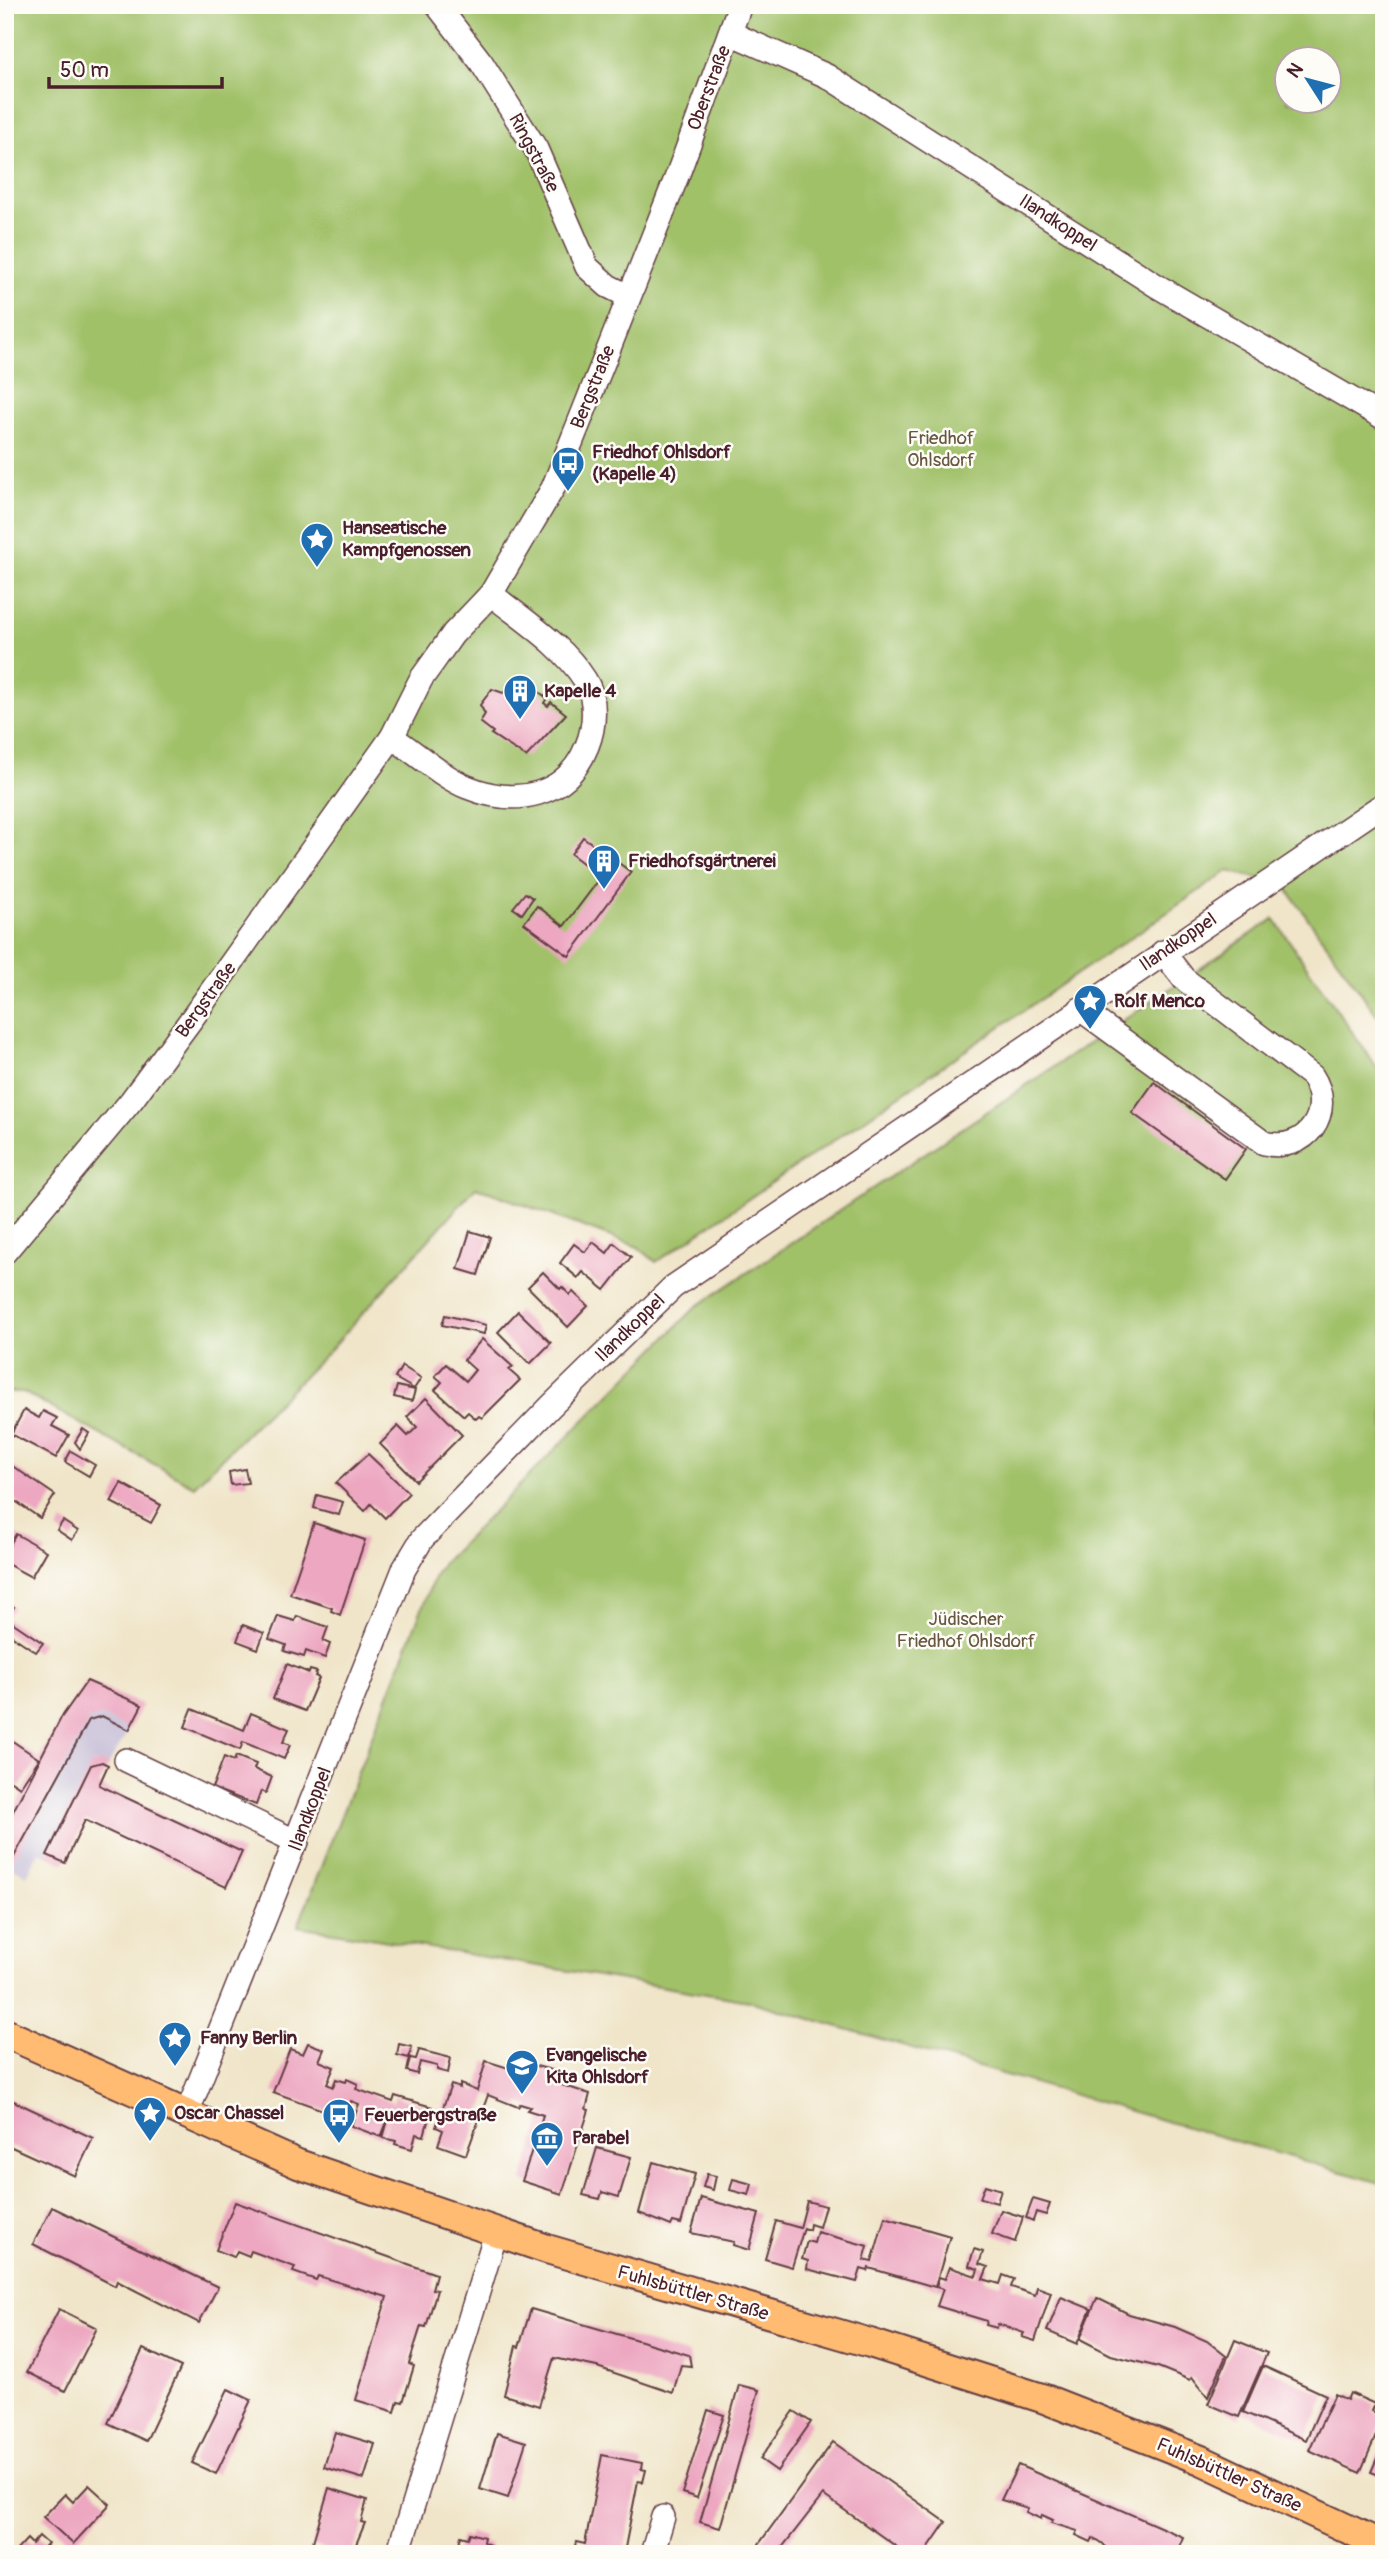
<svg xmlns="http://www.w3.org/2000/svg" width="1389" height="2559" font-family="Pangolin,sans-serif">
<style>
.industrial{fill:#c8bfd8}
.green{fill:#a1c169;stroke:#76704a;stroke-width:2;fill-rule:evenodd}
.building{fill:#eda7c1}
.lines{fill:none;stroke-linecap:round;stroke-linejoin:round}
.minor-casing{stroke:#633d43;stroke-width:26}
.major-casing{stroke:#633d43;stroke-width:32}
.minor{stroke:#fff;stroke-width:23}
.major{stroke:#ffbb71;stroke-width:28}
.labels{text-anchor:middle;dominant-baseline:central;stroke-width:5;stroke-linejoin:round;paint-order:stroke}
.street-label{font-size:19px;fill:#4a1f2b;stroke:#fdfcf7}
.park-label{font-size:19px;fill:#685841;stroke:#fdfcf7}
.poi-label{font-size:19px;font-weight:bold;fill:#4a1f2b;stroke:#fdfcf7;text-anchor:start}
</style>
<rect width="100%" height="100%" fill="#fdfcf7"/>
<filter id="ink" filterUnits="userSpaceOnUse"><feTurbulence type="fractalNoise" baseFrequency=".0143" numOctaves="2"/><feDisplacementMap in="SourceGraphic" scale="14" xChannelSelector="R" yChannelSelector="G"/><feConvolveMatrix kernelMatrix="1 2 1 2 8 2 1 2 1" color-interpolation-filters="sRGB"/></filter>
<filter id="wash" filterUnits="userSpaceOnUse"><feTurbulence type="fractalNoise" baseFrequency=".00686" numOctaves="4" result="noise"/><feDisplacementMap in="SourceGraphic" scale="28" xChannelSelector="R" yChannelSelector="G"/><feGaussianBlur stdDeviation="1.57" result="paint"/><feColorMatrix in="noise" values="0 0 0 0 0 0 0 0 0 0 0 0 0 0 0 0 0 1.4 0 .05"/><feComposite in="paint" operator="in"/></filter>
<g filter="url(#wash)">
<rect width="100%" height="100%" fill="#f0e5c9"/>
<!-- industrial -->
<path class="industrial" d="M102 1716 129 1730 108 1765 102 1762 91 1765 47 1855 39 1852 27 1875 9 1866 89 1720Z"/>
<!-- green -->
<g class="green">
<path d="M5 5H1384V1025L1284 885 1228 871 656 1262 638 1247 476 1187 330 1350 194 1486 23 1392H5ZM1288 60H1330V102H1288Z"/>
<path d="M1274 919 1384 1078V2184L749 2001 298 1926 435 1575 442 1564 696 1307Z"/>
</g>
<g id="blocks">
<!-- building -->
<g class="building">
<path d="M511 687 520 695 525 689 531 694 535 689 547 698 544 703 548 706 551 702 566 714 526 757 491 734 493 732 480 722 485 714 480 705 492 689 503 693Z"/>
<path d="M583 837 631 872 569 956 524 923 537 906 564 926 601 877 571 854Z"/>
<path d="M525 893 533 898 522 914 513 908Z"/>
<path d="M1154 1082 1246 1149 1225 1179 1132 1113Z"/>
<path d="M470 1231 490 1237 478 1275 458 1269Z"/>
<path d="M593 1242 607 1253 614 1243 631 1257 605 1290 583 1272 578 1278 560 1263 574 1244 585 1252Z"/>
<path d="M543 1272 560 1289 562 1287 570 1295 573 1292 588 1306 568 1327 528 1287Z"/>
<path d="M518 1311 551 1343 530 1364 498 1332Z"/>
<path d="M445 1315 486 1325 484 1334 442 1325Z"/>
<path d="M482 1339 513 1367 509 1370 520 1380 482 1418 479 1416 476 1419 468 1412 464 1416 435 1390 442 1382 435 1376 446 1364 466 1381 475 1370 464 1360Z"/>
<path d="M402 1366 421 1378 414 1389 395 1378Z"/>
<path d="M397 1386 415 1390 412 1401 394 1397Z"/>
<path d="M426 1398 462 1435 416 1481 380 1444 398 1426 408 1436 417 1427 407 1417Z"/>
<path d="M24 1410 39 1418 43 1411 57 1418 52 1426 69 1435 56 1458 11 1434Z"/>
<path d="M83 1429 89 1433 80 1449 75 1442Z"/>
<path d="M71 1451 95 1465 89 1476 65 1462Z"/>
<path d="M368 1454 409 1493 385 1518 371 1504 365 1511 336 1483Z"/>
<path d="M5 1461 55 1495 40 1518 5 1494Z"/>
<path d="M245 1469 248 1483 231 1485 229 1472Z"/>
<path d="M121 1483 161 1505 151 1523 111 1502Z"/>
<path d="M317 1495 343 1502 339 1515 314 1508Z"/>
<path d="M63 1521 78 1531 72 1540 57 1530Z"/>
<path d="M314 1523 365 1540 340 1615 331 1611 332 1608 290 1594Z"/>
<path d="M16 1534 46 1551 31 1577 5 1563V1553Z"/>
<path d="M5 1601 14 1607 6 1618 43 1643 36 1652 5 1631Z"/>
<path d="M278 1616 295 1621 297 1616 328 1627 323 1641 330 1644 325 1658 306 1651 304 1657 284 1651 286 1645 269 1639Z"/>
<path d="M243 1625 264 1633 258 1649 237 1641Z"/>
<path d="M287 1664 309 1673 310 1670 317 1672 315 1676 319 1678 305 1711 273 1699Z"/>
<path d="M87 1681 142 1705 129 1730 102 1716 89 1720 9 1866 5 1864V1827L61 1718Z"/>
<path d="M192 1709 244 1730 251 1713 289 1729 283 1742 290 1745 284 1759 243 1742 240 1750 185 1727Z"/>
<path d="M5 1736 39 1759 20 1787 5 1777Z"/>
<path d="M236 1756 256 1764 254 1769 272 1777 266 1793 261 1791 256 1805 212 1788 224 1757 234 1761Z"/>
<path d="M102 1762 108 1765 99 1785 242 1852 226 1887 85 1820 65 1863 47 1855 91 1765Z"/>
<path d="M308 2043 324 2049 319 2061 334 2067 327 2084 333 2087 336 2079 346 2082 347 2079 358 2084 356 2089 393 2102 395 2096 432 2107 424 2136 416 2134 412 2149 395 2144 396 2141 383 2138 390 2114 381 2137 351 2126 359 2104 351 2101 345 2118 273 2092 290 2049 303 2054Z"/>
<path d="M399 2044 412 2047 409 2058 397 2055Z"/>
<path d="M419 2050 451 2058 448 2073 437 2070V2066L420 2062 417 2074 407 2071 410 2058 416 2059Z"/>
<path d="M486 2061 515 2070 518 2061 562 2073 559 2084 590 2094 586 2109 589 2110 562 2194 522 2181 543 2115 527 2110 530 2107 520 2104 518 2107 488 2095 466 2155 438 2145 443 2130 436 2127 451 2085 460 2088V2084L477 2091Z"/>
<path d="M5 2097 93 2138 75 2176 5 2144Z"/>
<path d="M597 2148 631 2157 619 2197 602 2192 600 2199 583 2195Z"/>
<path d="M653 2162 695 2174 681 2224 673 2222 671 2226 639 2213Z"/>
<path d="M707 2174 716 2176 713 2190 703 2187Z"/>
<path d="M733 2179 752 2184 749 2195 730 2190Z"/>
<path d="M985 2185 1001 2190 997 2203 980 2198Z"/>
<path d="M701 2198 759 2214 749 2250 733 2245 734 2242 691 2233Z"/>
<path d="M1033 2199 1050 2204 1046 2215 1036 2212 1033 2221 1026 2218Z"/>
<path d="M807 2201 825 2206 819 2227 810 2224 809 2230 804 2228 792 2267 765 2259 776 2221 800 2228Z"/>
<path d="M235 2202 436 2274 432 2289 437 2290 426 2327 421 2326 409 2364 414 2366 403 2402 398 2401 395 2412 356 2400 387 2297 318 2276 316 2280 293 2272 295 2267 251 2251 249 2256 237 2251 234 2257 216 2250Z"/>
<path d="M52 2207 218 2287 199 2323 117 2281 115 2286 33 2244Z"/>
<path d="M1001 2210 1023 2217 1015 2242 992 2234Z"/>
<path d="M885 2217 950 2236 935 2287 869 2268 868 2271 861 2269 857 2282 807 2269 808 2261 802 2259 807 2241 814 2243 817 2232 868 2246 864 2260 872 2262Z"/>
<path d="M974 2249 983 2252 979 2264 988 2267 983 2279 1000 2284 1003 2275 1014 2279 1011 2287 1035 2295 1037 2287 1051 2292 1035 2341 1022 2337 1024 2333 998 2324 997 2328 986 2325 987 2321 937 2306 943 2289 936 2287 939 2277 945 2279 949 2267 976 2276 978 2269 969 2266Z"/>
<path d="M1061 2297 1091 2309 1077 2344 1047 2331Z"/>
<path d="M1097 2298 1129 2314 1175 2327 1207 2341 1226 2356 1208 2397 1192 2377 1190 2380 1158 2367 1111 2355 1080 2339Z"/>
<path d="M59 2309 97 2328 65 2391 27 2372Z"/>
<path d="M531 2309 689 2355 691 2366 681 2365 673 2393 597 2367 554 2358 539 2406 504 2395 516 2346 519 2347Z"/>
<path d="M1235 2340 1267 2353 1239 2417 1208 2404Z"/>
<path d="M143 2349 181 2367 146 2441 108 2423Z"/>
<path d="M1263 2366 1326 2395 1306 2440 1243 2412Z"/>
<path d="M739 2385 759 2390 720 2528 700 2522Z"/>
<path d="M228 2389 251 2400 216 2474 192 2463Z"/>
<path d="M1350 2393 1375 2404 1372 2411 1384 2417 1360 2473 1309 2450 1335 2394 1347 2400Z"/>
<path d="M708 2410 724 2415 697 2498 682 2493Z"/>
<path d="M794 2411 811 2422 777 2471 760 2459Z"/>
<path d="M335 2432 375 2444 364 2479 324 2467Z"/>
<path d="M497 2433 526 2442 508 2498 480 2489Z"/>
<path d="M833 2442 946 2522 924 2554H907L823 2495 777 2554H756L759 2544Z"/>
<path d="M1384 2442V2477L1371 2472Z"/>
<path d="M602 2455 642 2463 641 2469 646 2470 643 2482 638 2481 624 2553 573 2554 576 2542 585 2544Z"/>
<path d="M1018 2465 1183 2537 1179 2547 1194 2554H1117L1093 2538 1091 2542 1076 2535 1078 2531 1051 2523 1053 2520 1042 2515 1041 2519 1026 2512 1028 2508 1001 2500Z"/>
<path d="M89 2485 110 2504 73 2544 43 2517 65 2494 73 2502Z"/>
<path d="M329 2488 367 2500 361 2522 365 2523 352 2554H340L312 2545Z"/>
<path d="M470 2533 484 2537 483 2542 490 2545 489 2549 496 2551 495 2554H456L461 2536 468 2538Z"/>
<path d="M39 2536 48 2544 39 2554H13L27 2539 32 2544Z"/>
</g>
</g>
</g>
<g filter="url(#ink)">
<use href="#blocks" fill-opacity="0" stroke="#633d43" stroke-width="2"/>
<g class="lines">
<defs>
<g id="minor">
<path d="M437 5 481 62 536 149 587 267 608 286 628 296"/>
<path d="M730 33 827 76 1157 286 1384 418"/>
<path d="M392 737C416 753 441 776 467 787 516 807 567 797 587 746 595 726 597 699 585 680 563 645 523 620 491 594"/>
<path d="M1080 1009 1264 1143C1306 1154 1336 1112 1312 1076L1184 979 1163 952"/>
<path d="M5 1252 131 1101 193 1017 392 737 421 679 434 661 453 634 491 594 530 527 553 488 611 343 679 171 740 5"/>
<path d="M126 1760 297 1842"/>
<path d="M186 2116 404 1569 422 1539 551 1406 673 1287 1384 804"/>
<path d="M398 2554 496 2233"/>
<path d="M652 2554 663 2517"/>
</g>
<path id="major" d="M5 2033 298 2164 547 2249 870 2343 1045 2399 1201 2460 1384 2546"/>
</defs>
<!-- minor casing -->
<use href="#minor" class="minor-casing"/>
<!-- major casing -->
<use href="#major" class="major-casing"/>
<!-- minor -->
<use href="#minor" class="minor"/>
<!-- major -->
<use href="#major" class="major"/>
</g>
</g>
<!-- icons -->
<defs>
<symbol id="bus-pin" viewBox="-11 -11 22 30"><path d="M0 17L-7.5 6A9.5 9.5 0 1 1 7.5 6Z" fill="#1f6fb2" stroke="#fdfcf7"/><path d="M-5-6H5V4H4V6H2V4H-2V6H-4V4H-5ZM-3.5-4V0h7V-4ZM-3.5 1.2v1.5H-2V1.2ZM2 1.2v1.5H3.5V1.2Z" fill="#fff"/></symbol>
<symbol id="sight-pin" viewBox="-11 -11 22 30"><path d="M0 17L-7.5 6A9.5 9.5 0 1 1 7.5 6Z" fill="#1f6fb2" stroke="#fdfcf7"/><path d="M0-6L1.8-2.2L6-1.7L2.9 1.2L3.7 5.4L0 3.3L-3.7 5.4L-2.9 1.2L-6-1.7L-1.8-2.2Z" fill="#fff"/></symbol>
<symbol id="building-pin" viewBox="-11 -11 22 30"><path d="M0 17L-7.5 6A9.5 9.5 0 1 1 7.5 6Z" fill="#1f6fb2" stroke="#fdfcf7"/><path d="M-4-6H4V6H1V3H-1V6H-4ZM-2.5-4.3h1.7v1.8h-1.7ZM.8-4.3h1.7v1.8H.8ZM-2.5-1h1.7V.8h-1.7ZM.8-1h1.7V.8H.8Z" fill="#fff"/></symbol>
<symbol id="school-pin" viewBox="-11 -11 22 30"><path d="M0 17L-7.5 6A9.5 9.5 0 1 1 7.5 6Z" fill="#1f6fb2" stroke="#fdfcf7"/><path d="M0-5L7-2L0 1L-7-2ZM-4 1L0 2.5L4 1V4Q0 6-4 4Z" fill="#fff"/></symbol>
<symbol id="museum-pin" viewBox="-11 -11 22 30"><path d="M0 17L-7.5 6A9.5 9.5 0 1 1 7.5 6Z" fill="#1f6fb2" stroke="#fdfcf7"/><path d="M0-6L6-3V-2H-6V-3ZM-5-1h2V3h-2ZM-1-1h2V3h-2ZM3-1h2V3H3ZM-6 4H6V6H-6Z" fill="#fff"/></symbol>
</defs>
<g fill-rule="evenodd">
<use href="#bus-pin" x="549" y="444" width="38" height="52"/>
<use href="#sight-pin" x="298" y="520" width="38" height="52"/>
<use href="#building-pin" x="501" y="672" width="38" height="52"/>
<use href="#building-pin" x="585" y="842" width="38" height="52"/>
<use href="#sight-pin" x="1071" y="982" width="38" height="52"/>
<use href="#sight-pin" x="156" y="2019" width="38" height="52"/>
<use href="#school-pin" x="503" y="2047" width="38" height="52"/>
<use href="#sight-pin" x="131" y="2094" width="38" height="52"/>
<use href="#bus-pin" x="320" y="2096" width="38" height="52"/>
<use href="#museum-pin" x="528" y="2119" width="38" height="52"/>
</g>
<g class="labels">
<!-- street labels -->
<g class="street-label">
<text transform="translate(709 88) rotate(-69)">Oberstraße</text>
<text transform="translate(534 153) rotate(62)">Ringstraße</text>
<text transform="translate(1058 223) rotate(33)">Ilandkoppel</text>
<text transform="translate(593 387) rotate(-68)">Bergstraße</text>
<text transform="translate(1178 942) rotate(-34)">Ilandkoppel</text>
<text transform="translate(206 1000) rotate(-54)">Bergstraße</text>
<text transform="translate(630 1328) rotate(-44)">Ilandkoppel</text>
<text transform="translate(310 1809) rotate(-69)">Ilandkoppel</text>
<text transform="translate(693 2293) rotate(16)">Fuhlsbüttler Straße</text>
<text transform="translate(1229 2475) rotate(24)">Fuhlsbüttler Straße</text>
</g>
<!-- park labels -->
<g class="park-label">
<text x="941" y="438">Friedhof<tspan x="941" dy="22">Ohlsdorf</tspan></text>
<text x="966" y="1619">Jüdischer<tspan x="966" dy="22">Friedhof Ohlsdorf</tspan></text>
</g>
<!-- poi labels -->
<g class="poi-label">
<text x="592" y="452">Friedhof Ohlsdorf<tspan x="592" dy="22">(Kapelle 4)</tspan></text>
<text x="342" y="528">Hanseatische<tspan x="342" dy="22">Kampfgenossen</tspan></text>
<text x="544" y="691">Kapelle 4</text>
<text x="628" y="861">Friedhofsgärtnerei</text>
<text x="1114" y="1001">Rolf Menco</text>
<text x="200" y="2038">Fanny Berlin</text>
<text x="546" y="2055">Evangelische<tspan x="546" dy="22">Kita Ohlsdorf</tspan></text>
<text x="174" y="2113">Oscar Chassel</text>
<text x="364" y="2115">Feuerbergstraße</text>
<text x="572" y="2138">Parabel</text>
</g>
</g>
<!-- margin -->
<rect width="1389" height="2559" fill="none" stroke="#fdfcf7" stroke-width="28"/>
<!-- north arrow -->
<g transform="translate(1308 80) rotate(306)"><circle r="33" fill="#fdfcf7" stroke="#b5a4a5" stroke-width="2"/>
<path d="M0-5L12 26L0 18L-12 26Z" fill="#1f6fb2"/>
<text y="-10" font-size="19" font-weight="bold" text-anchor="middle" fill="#4a1f2b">N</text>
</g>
<!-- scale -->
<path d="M49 77v10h173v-10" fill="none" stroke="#4a1f2b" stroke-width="3.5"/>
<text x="60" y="77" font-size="21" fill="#4a1f2b" stroke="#fdfcf7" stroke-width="5" paint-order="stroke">50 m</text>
</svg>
